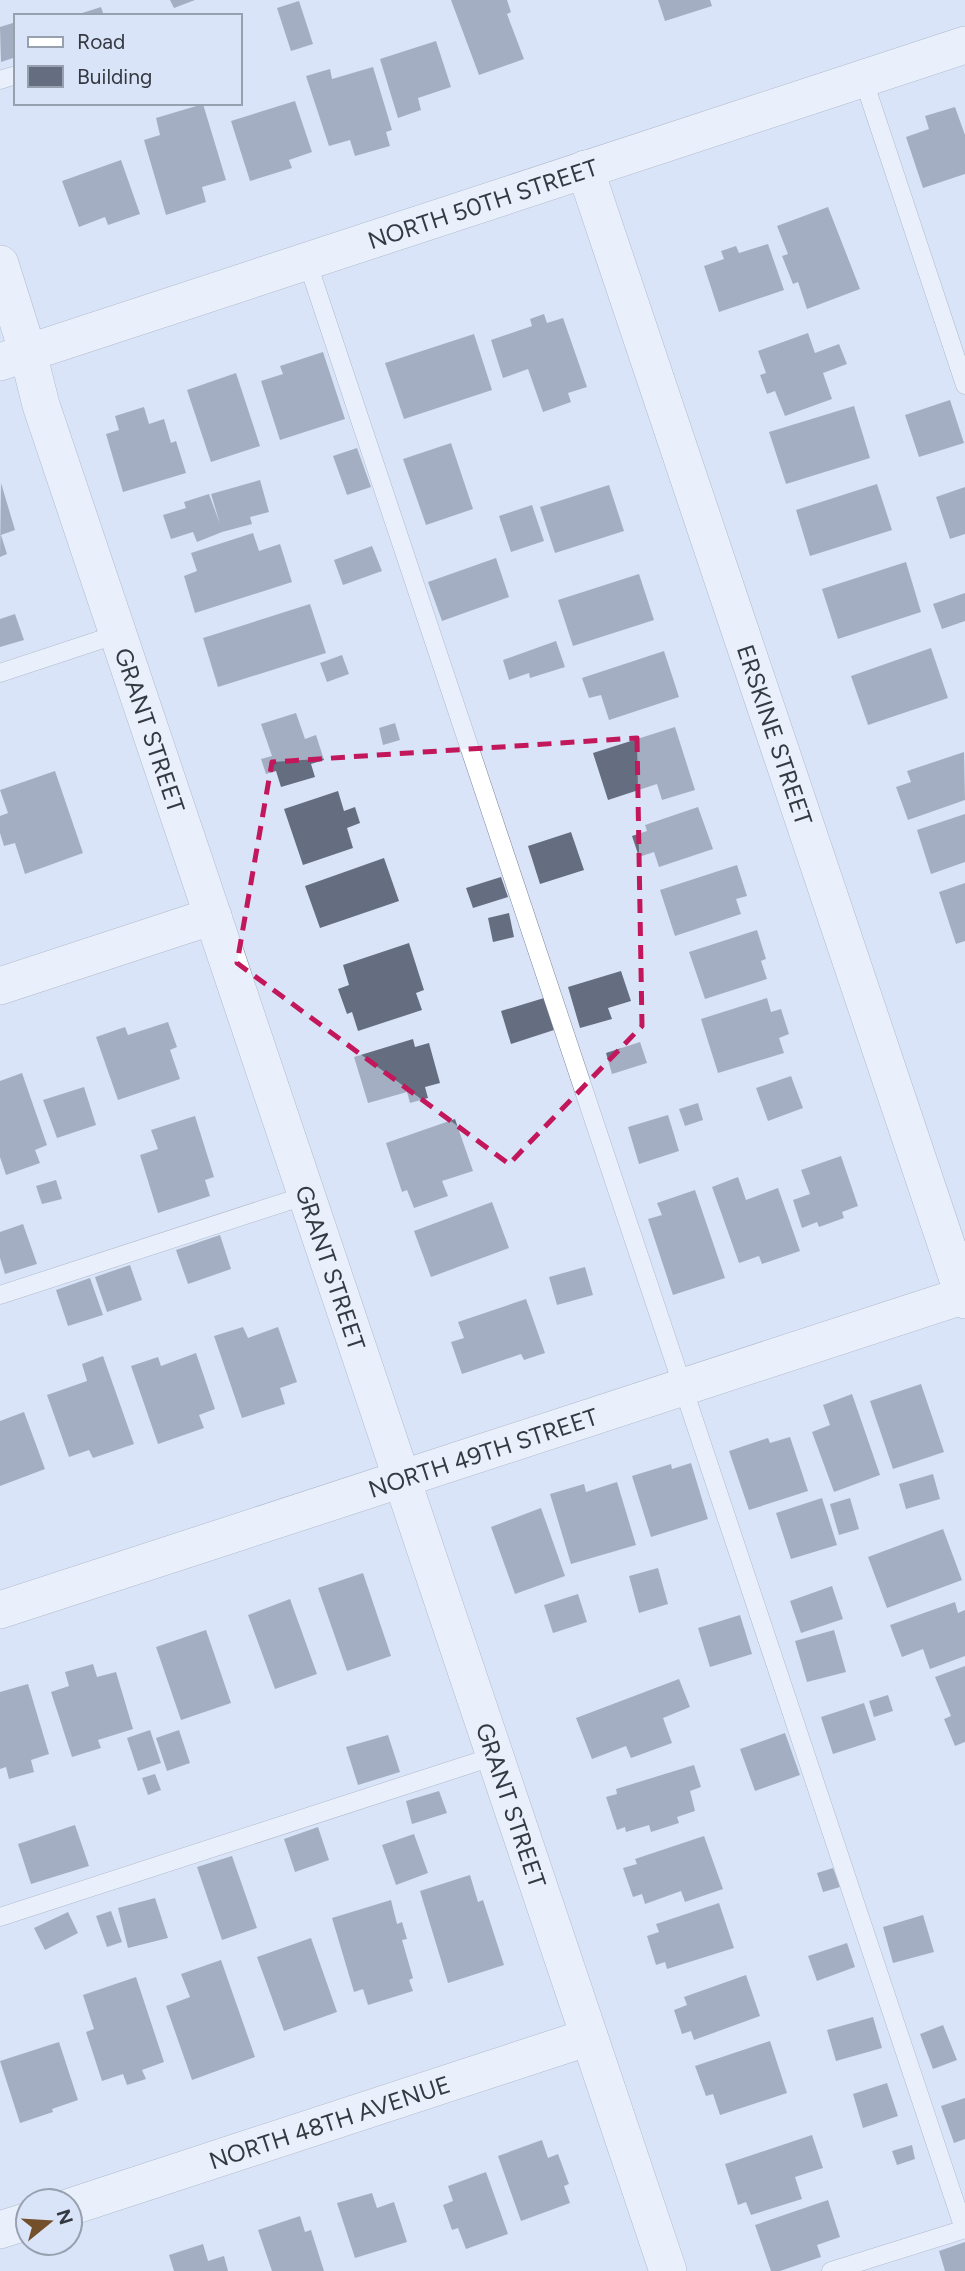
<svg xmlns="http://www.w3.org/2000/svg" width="965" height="2271" font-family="Figtree,sans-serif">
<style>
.building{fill:#656e80}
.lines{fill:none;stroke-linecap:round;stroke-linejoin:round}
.lane-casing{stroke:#7e889a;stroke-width:19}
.street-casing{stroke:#7e889a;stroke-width:38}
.lane{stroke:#fff;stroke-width:18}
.street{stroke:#fff;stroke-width:37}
.marked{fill:none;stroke:#c2185b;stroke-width:5;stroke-dasharray:14 9;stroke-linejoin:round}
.labels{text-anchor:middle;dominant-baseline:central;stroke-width:7;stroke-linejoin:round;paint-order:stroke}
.street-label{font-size:24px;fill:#353941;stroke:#d9e4f8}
</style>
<rect width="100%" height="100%" fill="#d9e4f8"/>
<!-- building -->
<g class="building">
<path d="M170 0H195L174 8Z"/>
<path d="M451 0H507L511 12 507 14 524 59 479 75Z"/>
<path d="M658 0H710L712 6 665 21Z"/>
<path d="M299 1 313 44 291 51 277 8Z"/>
<path d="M101 7 104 16H80L79 14Z"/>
<path d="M16 22V57L1 62 0 27Z"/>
<path d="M436 41 451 87 418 98 421 110 398 118 380 59Z"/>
<path d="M373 67 392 130 386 132 390 146 355 156 350 140 329 146 306 76 330 69 332 79Z"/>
<path d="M295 101 312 152 289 160 292 168 250 181 231 121Z"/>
<path d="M203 104 226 180 202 187 206 202 166 215 144 140 160 135 156 118Z"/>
<path d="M955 107 965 135V174L923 188 906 137 929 129 925 116Z"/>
<path d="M121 160 140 214 108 225 105 217 79 227 62 181Z"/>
<path d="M828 207 860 289 807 309 798 282 793 284 782 256 788 254 777 226Z"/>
<path d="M768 244 784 290 719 312 704 266 724 259 721 251 736 246 739 253Z"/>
<path d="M544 314 547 323 563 318 587 387 568 393 571 402 543 412 528 369 503 378 491 340 532 326 530 319Z"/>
<path d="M808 333 815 353 839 344 847 364 823 373 832 399 785 416 775 391 767 394 760 375 766 373 758 351Z"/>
<path d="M474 334 492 390 404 419 385 363Z"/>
<path d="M323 352 345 419 280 440 261 381 283 374 280 366Z"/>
<path d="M236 373 260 446 211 462 187 390Z"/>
<path d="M950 400 964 443 919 457 905 415Z"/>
<path d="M854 406 870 458 786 484 769 432Z"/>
<path d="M144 407 149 424 164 419 171 443 176 441 186 473 123 492 106 434 119 430 115 416Z"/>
<path d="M451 443 473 509 426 525 403 459Z"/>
<path d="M357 448 371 487 347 495 333 456Z"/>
<path d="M260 480 269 512 250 517 252 524 222 532 197 542 193 532 171 539 163 515 186 508 184 502 209 494 220 524 211 494Z"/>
<path d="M1 483 15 530 1 535 7 554 0 557Z"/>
<path d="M877 484 892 530 810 556 796 510Z"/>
<path d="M609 485 624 531 555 553 540 507Z"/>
<path d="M965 487V534L950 539 936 497Z"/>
<path d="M532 505 544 541 511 552 499 516Z"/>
<path d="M253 533 259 551 280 544 292 582 195 613 184 576 197 571 191 553Z"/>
<path d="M372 546 382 571 343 585 334 560Z"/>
<path d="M496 558 509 597 442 621 428 582Z"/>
<path d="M906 562 921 612 838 639 822 589Z"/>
<path d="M639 574 654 620 573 646 558 600Z"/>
<path d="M965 593V621L942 629 933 604Z"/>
<path d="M310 604 326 653 218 687 203 638Z"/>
<path d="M15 614 24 640 0 647V619Z"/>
<path d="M556 641 565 667 530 678 529 673 509 680 503 660Z"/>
<path d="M931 648 948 698 868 725 851 676Z"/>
<path d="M664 651 679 697 609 720 601 695 589 698 582 678Z"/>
<path d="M342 655 349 674 327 682 320 663Z"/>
<path d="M296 713 305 739 316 735 324 760 311 764 315 777 281 787 276 771 266 774 261 759 272 756 261 724Z"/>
<path d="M395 723 400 740 383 745 379 728Z"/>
<path d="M675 727 695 790 662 800 657 784 608 800 593 753Z"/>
<path d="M964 752 965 800 908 820 896 787 911 782 907 771Z"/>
<path d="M55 771 83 853 25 874 15 843 4 846 0 833V816L8 813 0 790Z"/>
<path d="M338 791 344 811 355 807 360 823 347 828 353 848 303 865 284 809Z"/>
<path d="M698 807 713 849 659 867 654 852 639 857 632 836 647 831 645 825Z"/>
<path d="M965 814V862L931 874 917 830Z"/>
<path d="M571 832 584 870 540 884 528 846Z"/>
<path d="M384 858 399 901 320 928 305 886Z"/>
<path d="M737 865 747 896 736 899 741 914 675 936 660 890Z"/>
<path d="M501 877 508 897 473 908 466 888Z"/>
<path d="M965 883V941L956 944 939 892Z"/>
<path d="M509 913 514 937 493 942 488 918Z"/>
<path d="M757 930 766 959 761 961 767 979 705 999 689 952Z"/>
<path d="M409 943 424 990 416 993 422 1010 358 1031 352 1012 347 1014 338 989 349 985 343 965Z"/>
<path d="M621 971 631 1001 608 1008 612 1019 580 1028 568 987Z"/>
<path d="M544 998 554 1030 511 1044 501 1011Z"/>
<path d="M767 998 771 1012 781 1009 789 1034 779 1038 784 1053 718 1073 701 1019Z"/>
<path d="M168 1022 177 1047 170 1050 180 1079 118 1100 96 1037 125 1027 128 1035Z"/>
<path d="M413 1039 415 1047 429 1043 440 1083 425 1087 428 1098 410 1103 407 1092 368 1103 354 1057Z"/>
<path d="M640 1042 647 1063 612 1074 606 1053Z"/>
<path d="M22 1073 47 1145 35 1150 40 1163 6 1175 0 1157V1081Z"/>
<path d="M791 1076 803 1108 768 1121 756 1088Z"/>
<path d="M84 1087 96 1125 57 1138 43 1100Z"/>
<path d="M698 1103 703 1120 685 1126 679 1109Z"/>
<path d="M668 1115 679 1151 639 1164 628 1127Z"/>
<path d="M195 1116 214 1177 205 1180 210 1196 158 1213 140 1155 158 1149 151 1130Z"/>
<path d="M455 1119 473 1171 442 1181 448 1196 414 1208 407 1190 402 1192 386 1143Z"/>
<path d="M841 1156 858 1206 842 1212 844 1218 819 1227 817 1222 802 1228 793 1200 810 1194 801 1170Z"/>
<path d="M738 1177 746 1200 778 1188 800 1251 762 1264 759 1256 739 1263 712 1187Z"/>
<path d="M56 1180 62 1199 42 1204 36 1186Z"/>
<path d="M695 1190 725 1278 673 1295 648 1219 662 1215 657 1203Z"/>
<path d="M492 1202 509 1248 431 1277 414 1231Z"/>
<path d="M23 1224 37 1264 5 1274 0 1258V1232Z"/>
<path d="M220 1235 231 1269 188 1284 176 1250Z"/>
<path d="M130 1265 142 1300 107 1312 95 1277Z"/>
<path d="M585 1267 593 1295 557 1305 549 1277Z"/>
<path d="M90 1278 103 1315 68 1326 56 1290Z"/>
<path d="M526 1299 545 1353 524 1360 521 1354 462 1374 451 1342 464 1338 458 1322Z"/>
<path d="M243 1327 248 1338 278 1327 297 1382 280 1388 285 1404 242 1418 214 1336Z"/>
<path d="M196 1353 215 1409 199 1415 204 1428 158 1444 131 1366 158 1357 161 1366Z"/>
<path d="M103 1356 134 1444 93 1458 89 1450 69 1457 47 1395 87 1381 82 1364Z"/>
<path d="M921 1384 944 1452 893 1469 870 1401Z"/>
<path d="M852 1394 880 1475 834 1492 812 1432 830 1425 823 1405Z"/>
<path d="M24 1412 45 1469 0 1486V1421Z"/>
<path d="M790 1437 808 1491 749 1510 729 1451 768 1438 770 1443Z"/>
<path d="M691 1463 708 1519 651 1537 632 1476 671 1464 672 1469Z"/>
<path d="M933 1474 940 1499 906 1509 899 1484Z"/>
<path d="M617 1482 636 1545 571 1564 550 1494 584 1484 586 1492Z"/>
<path d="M822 1498 837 1545 791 1559 776 1513Z"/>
<path d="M850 1498 859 1529 839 1535 830 1504Z"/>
<path d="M541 1508 565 1576 515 1594 491 1527Z"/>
<path d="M943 1529 962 1580 887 1608 868 1557Z"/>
<path d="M658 1568 668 1604 639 1613 629 1576Z"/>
<path d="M363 1573 391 1656 347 1671 318 1588Z"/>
<path d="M832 1586 843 1619 801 1633 790 1601Z"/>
<path d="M578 1594 587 1622 553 1633 544 1605Z"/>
<path d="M290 1599 317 1674 275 1689 248 1615Z"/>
<path d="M955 1602 958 1613 965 1610V1656L930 1669 923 1649 902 1657 890 1625Z"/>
<path d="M740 1615 752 1654 710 1667 698 1628Z"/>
<path d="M206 1630 231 1703 181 1720 156 1647Z"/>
<path d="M834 1630 846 1672 807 1682 795 1641Z"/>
<path d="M93 1664 97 1677 116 1672 133 1729 98 1740 101 1748 72 1757 51 1692 69 1686 65 1672Z"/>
<path d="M965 1666V1742L955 1746 944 1719 951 1716 935 1677Z"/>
<path d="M679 1679 690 1707 663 1718 672 1743 631 1758 626 1746 592 1759 576 1718Z"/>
<path d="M28 1684 49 1754 31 1760 34 1772 9 1779 6 1767 0 1769V1692Z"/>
<path d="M888 1695 893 1711 874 1717 869 1701Z"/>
<path d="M864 1703 876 1740 833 1754 821 1717Z"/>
<path d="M150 1730 161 1763 138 1771 127 1738Z"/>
<path d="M179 1730 190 1763 167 1771 156 1738Z"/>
<path d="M785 1733 800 1775 755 1791 740 1749Z"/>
<path d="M388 1735 400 1772 358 1785 346 1747Z"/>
<path d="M694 1765 701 1787 690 1791 695 1811 677 1817 679 1823 651 1832 649 1825 626 1832 625 1827 617 1830 606 1797 617 1794 616 1789Z"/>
<path d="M155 1774 161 1790 148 1795 142 1778Z"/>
<path d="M439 1791 447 1813 412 1824 406 1801Z"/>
<path d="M75 1825 89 1866 31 1884 18 1844Z"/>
<path d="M318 1827 329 1860 295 1872 284 1839Z"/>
<path d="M414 1834 428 1873 396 1885 382 1845Z"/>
<path d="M704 1836 723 1889 685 1902 681 1891 645 1904 642 1894 633 1897 623 1868 637 1864 635 1859Z"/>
<path d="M232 1856 257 1928 222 1940 197 1867Z"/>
<path d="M833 1868 840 1887 823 1892 817 1873Z"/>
<path d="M470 1875 478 1902 483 1900 504 1965 448 1983 420 1891Z"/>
<path d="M155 1898 168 1938 128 1948 118 1908Z"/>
<path d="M391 1900 397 1924 402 1922 407 1939 402 1940 413 1978 409 1980 413 1991 368 2005 363 1989 354 1992 332 1918Z"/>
<path d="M719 1903 734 1948 667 1969 665 1962 656 1965 647 1936 659 1932 656 1924Z"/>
<path d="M111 1911 122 1942 107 1947 96 1916Z"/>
<path d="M68 1912 78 1933 45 1950 34 1928Z"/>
<path d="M923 1915 934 1952 893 1963 883 1927Z"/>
<path d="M311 1938 337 2012 284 2031 257 1957Z"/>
<path d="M847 1943 855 1967 817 1981 808 1956Z"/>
<path d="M221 1960 255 2057 192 2080 166 2006 190 1997 181 1974Z"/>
<path d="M746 1975 760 2016 694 2040 691 2031 682 2034 674 2010 687 2005 684 1997Z"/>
<path d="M136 1977 164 2062 142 2070 146 2079 127 2085 123 2074 102 2081 86 2032 94 2029 83 1995Z"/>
<path d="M873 2017 882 2048 836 2061 827 2030Z"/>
<path d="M943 2025 957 2060 933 2069 920 2034Z"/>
<path d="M770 2041 787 2093 720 2115 713 2094 706 2096 695 2066Z"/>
<path d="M59 2042 78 2100 52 2109 53 2112 20 2123 0 2061Z"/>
<path d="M887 2083 898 2116 863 2128 853 2094Z"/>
<path d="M965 2098V2139L954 2143 941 2106Z"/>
<path d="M812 2135 823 2168 795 2177 802 2199 751 2215 746 2202 738 2205 725 2164Z"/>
<path d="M542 2140 548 2158 558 2154 569 2184 564 2186 570 2203 521 2221 498 2156Z"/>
<path d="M912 2145 915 2159 897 2165 892 2151Z"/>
<path d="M486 2172 508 2234 466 2249 458 2228 452 2230 443 2205 453 2201 448 2186Z"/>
<path d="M372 2193 377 2208 394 2202 407 2242 355 2258 337 2203Z"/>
<path d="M828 2200 840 2237 817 2245 821 2257 780 2271H771L755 2225Z"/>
<path d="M300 2216 305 2232 311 2230 324 2271H272L258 2230Z"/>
<path d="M965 2242V2271H945L939 2251Z"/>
<path d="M203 2244 208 2261 224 2256 228 2271H174L169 2255Z"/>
</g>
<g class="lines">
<defs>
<g id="lane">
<path d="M863 78 965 385"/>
<path d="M0 80 16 75"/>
<path d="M307 261 964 2229"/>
<path d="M0 673 118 634"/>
<path d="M0 1295 307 1195"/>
<path d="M0 1917 495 1756"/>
<path d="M831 2271 965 2229"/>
</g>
<g id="street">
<path id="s1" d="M585 169 965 1300"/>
<path id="s2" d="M0 264 28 353 41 405 668 2271"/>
<path id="s3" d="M0 362 965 45"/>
<path d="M0 986 213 916"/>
<path id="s4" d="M0 1610 965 1295"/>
<path id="s5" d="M70 2207 589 2037"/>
<path d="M0 2230 28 2221"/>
</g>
</defs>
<!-- lane casing -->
<use href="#lane" class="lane-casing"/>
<!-- street casing -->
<use href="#street" class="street-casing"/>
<!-- lane -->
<use href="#lane" class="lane"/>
<!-- street -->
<use href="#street" class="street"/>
</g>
<!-- marked area -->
<path d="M0 0H965V2271H0ZM637 738 642 1026 509 1164 237 963 272 762Z" fill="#d9e4f8" fill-opacity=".55" fill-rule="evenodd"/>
<path class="marked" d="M637 738 642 1026 509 1164 237 963 272 762Z"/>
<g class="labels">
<!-- street labels -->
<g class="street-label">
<text stroke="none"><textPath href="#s3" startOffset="508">NORTH 50TH STREET</textPath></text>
<text stroke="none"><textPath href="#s2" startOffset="490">GRANT STREET</textPath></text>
<text stroke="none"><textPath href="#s1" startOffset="597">ERSKINE STREET</textPath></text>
<text stroke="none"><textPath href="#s2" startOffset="1057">GRANT STREET</textPath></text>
<text stroke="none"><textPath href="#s4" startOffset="508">NORTH 49TH STREET</textPath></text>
<text stroke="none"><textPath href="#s2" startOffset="1624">GRANT STREET</textPath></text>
<text stroke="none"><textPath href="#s5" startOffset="273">NORTH 48TH AVENUE</textPath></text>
</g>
</g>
<!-- legend -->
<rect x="14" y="14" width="228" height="91" fill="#d9e4f8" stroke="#97a0af" stroke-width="2"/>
<rect x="28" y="37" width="35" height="10" fill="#ffffff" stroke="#97a0af" stroke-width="2"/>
<text x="77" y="49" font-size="21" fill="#353941">Road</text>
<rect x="28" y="66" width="35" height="21" fill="#656e80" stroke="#97a0af" stroke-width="2"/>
<text x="77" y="84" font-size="21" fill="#353941">Building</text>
<!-- north arrow -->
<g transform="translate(49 2222) rotate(72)"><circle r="33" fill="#d9e4f8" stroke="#97a0af" stroke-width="2"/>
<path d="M0-5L12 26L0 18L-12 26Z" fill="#744f2b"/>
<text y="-10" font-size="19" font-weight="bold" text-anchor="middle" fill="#353941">N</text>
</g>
</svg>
